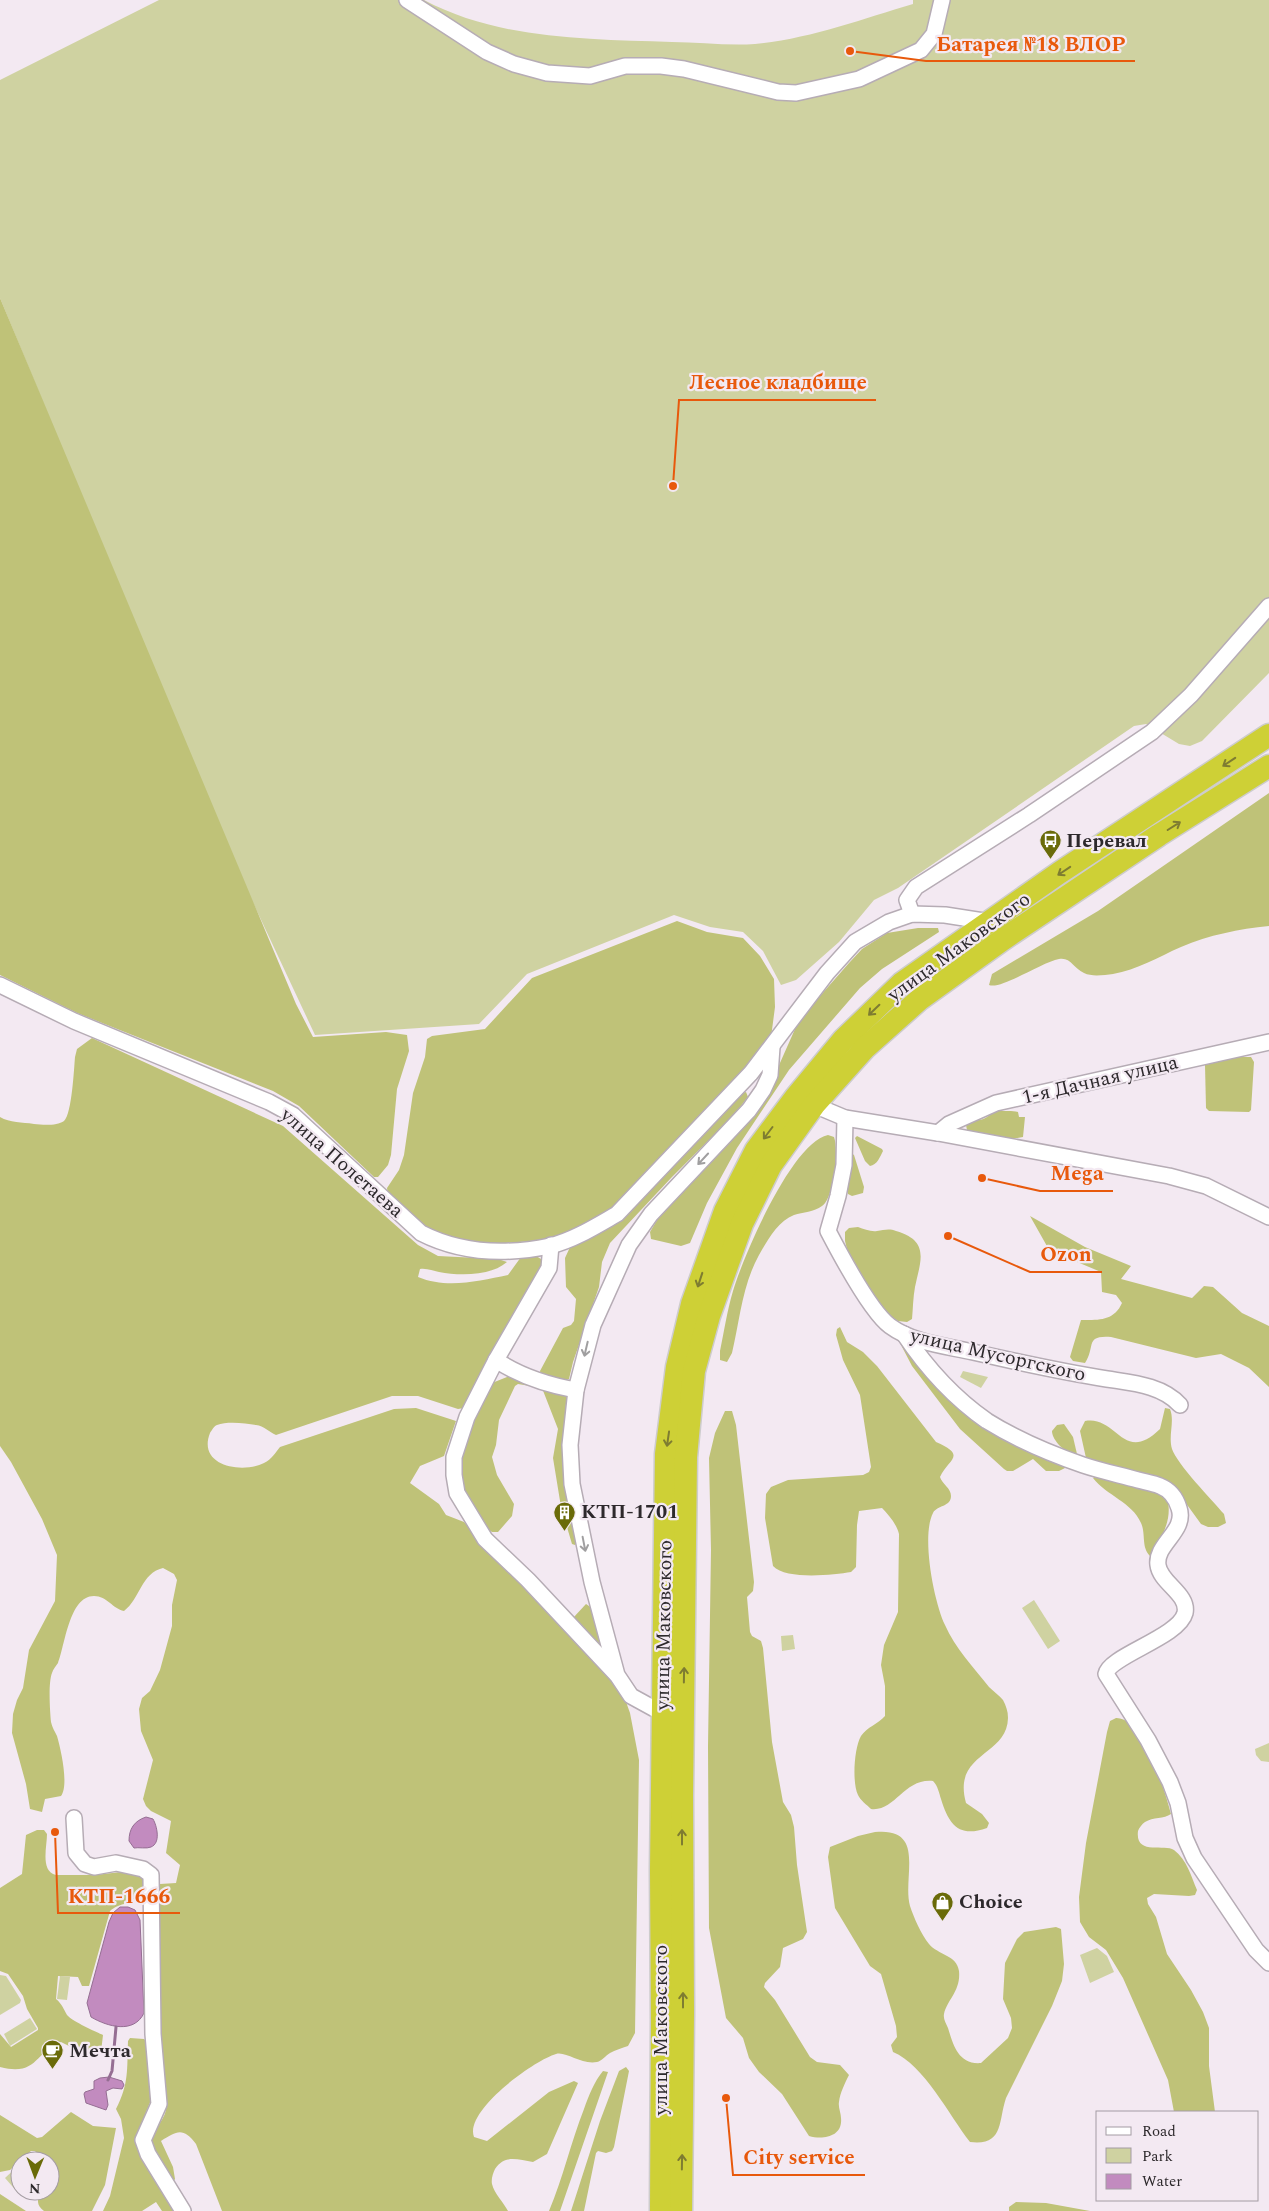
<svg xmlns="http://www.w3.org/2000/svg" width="1269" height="2211" font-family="Spectral,serif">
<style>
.green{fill:#cfd2a1}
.forest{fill:#bfc278}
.water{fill:#c28bbf;stroke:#956e93}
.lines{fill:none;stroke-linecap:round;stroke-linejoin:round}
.stream{stroke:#956e93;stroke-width:3}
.minor-casing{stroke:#b6acb5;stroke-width:18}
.highway-casing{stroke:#cdcccc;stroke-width:25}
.minor{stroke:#fff;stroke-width:15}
.highway{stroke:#ced036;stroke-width:22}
.oneway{stroke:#7e7c31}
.oneway2{stroke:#a09fa0}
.labels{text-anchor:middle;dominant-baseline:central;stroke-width:4.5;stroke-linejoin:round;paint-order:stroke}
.poi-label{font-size:20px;font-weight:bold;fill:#2d292c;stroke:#f3e9f2;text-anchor:start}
.street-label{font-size:20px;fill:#2d292c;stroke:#f3e9f2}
.leader{fill:none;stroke:#e8590c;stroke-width:2}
.callout-dot{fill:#e8590c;stroke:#f3e9f2;stroke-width:2}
.callout-label{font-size:21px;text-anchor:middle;font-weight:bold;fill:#e8590c;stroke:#f3e9f2;stroke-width:4.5;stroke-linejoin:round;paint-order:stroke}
</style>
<rect width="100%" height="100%" fill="#f3e9f2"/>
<!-- green -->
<g class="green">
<path d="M159 0H424C499 40 589 39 672 42 699 42 728 46 755 44 809 39 862 19 913 4V0H1269V673L1202 741 1190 746 1179 744 1146 724 1134 726 898 888 874 900 839 942 796 980 781 985 763 951 743 932 710 927 674 915 527 974 479 1024 315 1035 226 845 0 298V80Z"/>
<path d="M963 1371 988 1377 981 1388 960 1377Z"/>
<path d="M1034 1600 1060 1641 1048 1649 1022 1608Z"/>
<path d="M793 1635 795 1649 782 1651 781 1636Z"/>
<path d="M1269 1743V1762L1261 1761 1256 1755 1255 1749Z"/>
<path d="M1097 1948 1107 1956 1114 1972 1090 1983 1080 1955Z"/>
<path d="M0 1975 6 1976 21 2000 20 2003 0 2015Z"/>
<path d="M60 1976 70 1977 67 2000 57 1999Z"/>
<path d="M30 2018 37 2029 10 2046 4 2034Z"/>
<path d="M20 2164 21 2191 19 2194 5 2178Z"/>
</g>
<!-- forest -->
<g class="forest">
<path d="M0 298 296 1004 313 1037 386 1032 407 1035 409 1051 397 1089 391 1155 388 1165 378 1177H374L299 1106 273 1091 77 1013 0 975Z"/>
<path d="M1269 793V926C1239 929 1209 935 1181 947 1158 957 1137 970 1113 974 1104 975 1092 977 1084 973 1073 968 1071 957 1059 959 1042 962 1001 990 989 985L992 974 1098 911Z"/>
<path d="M677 921 707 932 743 938 760 956 774 979 775 1007 770 1045 616 1207 581 1226 550 1240 491 1244 466 1242 443 1237 425 1227 388 1195 387 1188 399 1170 404 1155 413 1093 425 1057 427 1039 432 1036 485 1029 532 978Z"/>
<path d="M918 928H938L939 932 882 969 860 988 789 1070 737 1148 707 1203 690 1243 681 1246 651 1239 650 1232 661 1213 772 1081 799 1020 849 963 862 949 887 933Z"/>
<path d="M92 1038 283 1126 418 1245 438 1256 498 1259 507 1262C491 1276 460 1276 439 1272 433 1271 427 1268 420 1269L418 1277C447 1289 479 1281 508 1275L521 1257 536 1256 541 1259 542 1265 464 1408 458 1409 418 1396H392L276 1435C269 1432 264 1426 256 1425 245 1423 227 1421 217 1425 214 1426 212 1430 210 1433 197 1466 242 1474 264 1463 272 1459 275 1453 280 1447L394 1409 416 1408 456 1421 444 1456 420 1466 410 1483 439 1504 446 1515 464 1522 614 1680 625 1699 630 1713 639 1760 635 2033 628 2046C622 2048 615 2050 610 2053 605 2056 602 2061 597 2062 581 2065 566 2051 556 2054 533 2061 464 2111 474 2137L487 2141 549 2092 574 2081 578 2083 547 2154 533 2162C518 2160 505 2154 495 2169 493 2173 491 2179 492 2184 494 2193 504 2203 508 2211H222L196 2144C183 2127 177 2131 161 2141L173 2167 175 2179 173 2182 149 2145C151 2131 163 2123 166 2110L160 2036 159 1890 160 1884 176 1883 180 1865 166 1853 171 1821 151 1811 146 1806 143 1799 153 1760 141 1731 139 1709 142 1698 150 1691 160 1670 172 1626V1605L177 1580 174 1574 163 1568C141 1573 140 1599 124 1611 113 1609 107 1596 94 1596 69 1596 65 1646 58 1663 56 1666 53 1669 52 1673 48 1683 50 1711 51 1722 52 1727 55 1732 57 1736 61 1750 69 1785 61 1796L45 1799 42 1812 30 1809 26 1784 12 1733 13 1714 17 1700 23 1688 29 1650 55 1601 57 1555 42 1519 11 1462 0 1446V1117C10 1123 22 1122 34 1124 43 1125 57 1126 64 1121 72 1114 74 1068 75 1057L77 1049Z"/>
<path d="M1237 1057H1251L1254 1062 1251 1110 1249 1112 1209 1111 1206 1108 1205 1065Z"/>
<path d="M746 1092 748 1097 732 1117 672 1177 610 1243 602 1262 599 1287 573 1362 569 1379 564 1381 541 1376 540 1371 563 1328 571 1325 574 1321 576 1299 566 1287 565 1258 571 1245 742 1093Z"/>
<path d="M998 1110C1005 1112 1012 1110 1018 1112L1019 1117H1025L1023 1137 1011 1139 967 1130 966 1125C973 1118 980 1122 987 1117 991 1114 993 1112 998 1110Z"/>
<path d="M828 1135 834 1137C839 1150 834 1198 822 1206 814 1212 803 1212 794 1215 778 1221 767 1241 759 1255 742 1286 740 1319 732 1353L727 1362 720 1360V1351C724 1332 727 1311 733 1291 743 1257 792 1142 828 1135Z"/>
<path d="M857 1136 882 1149 883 1151C880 1157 877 1165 870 1166L865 1161 855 1138Z"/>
<path d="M851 1153 854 1155 864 1187 863 1193 852 1196 848 1194 846 1186Z"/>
<path d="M1030 1216 1085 1247 1131 1266 1121 1279 1192 1298 1204 1286 1213 1287 1242 1313 1269 1326V1387L1249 1368 1221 1354 1196 1358 1111 1337C1084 1335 1096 1347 1085 1363L1073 1361 1070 1357 1081 1320C1099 1320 1114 1321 1122 1303L1116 1295 1102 1292 1101 1272 1070 1259 1052 1255Z"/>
<path d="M858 1227C864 1229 871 1232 877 1231 884 1230 889 1228 896 1231 931 1241 920 1262 915 1287 913 1298 913 1308 912 1319L907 1322 898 1321 883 1312 847 1249 845 1241V1232L849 1228Z"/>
<path d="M840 1327 847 1342 863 1352 877 1366 936 1442C968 1456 948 1459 940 1477 942 1484 951 1488 951 1496 951 1507 937 1505 933 1513 921 1536 934 1602 945 1625 955 1648 974 1668 989 1687 993 1691 999 1695 1003 1700 1006 1706 1008 1711 1008 1718 1007 1757 952 1752 966 1803L982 1814 989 1823 987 1828C959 1838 949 1825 941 1799 939 1793 938 1786 933 1781 904 1778 895 1812 871 1809 867 1805 860 1800 858 1795 852 1783 854 1748 861 1736 867 1727 878 1724 885 1716V1686L881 1665 884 1645 898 1612 899 1534C897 1525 889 1515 882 1508L859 1511 857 1525 856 1567 851 1572C833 1575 786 1580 773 1566L765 1518 766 1494 771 1487 788 1480 863 1475 869 1472 871 1467 860 1395 843 1360 836 1335 837 1329Z"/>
<path d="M902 1342 956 1401 1065 1466V1468L1059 1471H1046L1033 1459 1013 1471H1007L1004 1469 960 1429 912 1366 900 1343Z"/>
<path d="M507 1377H517L567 1393 562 1446 565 1485 577 1542 575 1545 572 1544 561 1507 553 1458 558 1429 542 1388 518 1384 515 1386 499 1420 496 1445 492 1457 497 1475 514 1504 512 1516 498 1532H492L486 1528 463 1491 460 1475 461 1457 471 1418 492 1383Z"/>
<path d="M1165 1408 1170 1409C1175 1422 1168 1435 1172 1449 1177 1464 1212 1500 1224 1514L1226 1523 1218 1527H1208L1201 1524 1180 1495 1086 1458 1080 1431 1085 1421C1117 1415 1123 1465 1160 1429Z"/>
<path d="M725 1411H732L736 1425 754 1582 753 1591 747 1597 750 1632 752 1636 761 1641 763 1648 772 1742 783 1802 791 1815 794 1827 797 1865 807 1932 803 1939 783 1948 780 1967 765 1983 764 1987 775 2000 810 2057 817 2062 840 2065 849 2075C845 2083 840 2093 839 2102 838 2107 841 2113 841 2118 843 2137 823 2140 809 2136L782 2094 759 2072 749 2058 743 2038 726 2018 709 1928 708 1746 711 1550 709 1458 715 1433Z"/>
<path d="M1064 1424 1073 1437 1077 1454C1067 1455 1052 1441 1052 1431L1057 1425Z"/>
<path d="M1097 1475 1166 1494C1174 1517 1163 1534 1153 1555L1150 1556C1141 1547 1146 1534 1141 1523 1132 1502 1107 1496 1093 1478Z"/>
<path d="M586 1604 592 1608 603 1650 573 1618Z"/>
<path d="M1116 1718C1144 1717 1165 1792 1171 1814 1164 1819 1153 1817 1145 1822 1142 1824 1139 1828 1138 1831 1135 1856 1164 1843 1174 1850 1187 1860 1191 1876 1197 1890L1195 1895 1189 1896 1154 1894 1147 1898 1148 1904 1156 1917 1167 1954 1191 1990 1203 2012 1209 2028V2066L1215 2112H1174L1168 2080 1123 1978 1106 1950 1089 1937 1080 1922 1079 1897 1086 1843 1107 1732 1110 1721Z"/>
<path d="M37 1830H44L47 1834C47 1847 40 1871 56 1875H95L121 1872 140 1875 149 1883C143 1889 138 1897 131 1901 122 1906 120 1903 110 1911L89 1986H82L78 1977 58 1976 56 1999C62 2004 63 2008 67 2015 72 2021 94 2031 103 2035L101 2052 83 2053 61 2042C35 2051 38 2077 0 2067V2034L11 2047 38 2030V2028L27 2009 23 1996 8 1974 0 1971V1888L22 1874 26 1835Z"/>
<path d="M875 1832C927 1827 902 1877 910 1906 914 1918 921 1934 929 1944 938 1955 957 1955 959 1971 961 1991 947 2000 944 2014 943 2019 946 2023 948 2028 953 2044 958 2065 981 2063L1008 2038 1012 2028 1011 2018 1003 1999 1005 1963 1017 1939 1024 1932 1056 1927 1061 1929 1064 1964 1062 1981 1052 2006 1006 2098C998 2122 1004 2146 970 2142 949 2115 924 2065 893 2052L891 2045 897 2037 896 2026 881 1974 870 1966 835 1908 828 1857 830 1847 858 1836Z"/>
<path d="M130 2038 144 2039 146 2041 151 2100 136 2137 137 2142 174 2211H162L156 2202 142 2211H103L110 2196 124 2138 121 2119 116 2109C129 2084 127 2069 128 2041Z"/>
<path d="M626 2067 629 2071 614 2147 612 2151 606 2153 598 2151 596 2153 584 2211H571L600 2121 619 2071Z"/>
<path d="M603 2071 608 2072 560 2211H549C563 2178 571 2142 584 2109 589 2095 594 2082 603 2071Z"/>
<path d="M71 2112 93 2126 116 2128 105 2185 92 2211H44C36 2205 37 2199 41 2191H50V2161H43L35 2151H31L10 2170 0 2172V2115L37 2138 42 2137Z"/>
<path d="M0 2194 26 2211H0Z"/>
<path d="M1016 2202 1046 2203 1090 2211H1009V2207Z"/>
</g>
<!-- water -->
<g class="water">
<path d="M146 1817 153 1819C157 1826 161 1843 151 1847 147 1849 138 1847 134 1848L129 1841C129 1829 134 1821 146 1817Z"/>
<path d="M120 1907H128L135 1910 140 1920 144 2013C134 2034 108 2027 91 2017L87 2003 109 1922 113 1913Z"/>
<path d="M109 2077 122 2081 124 2085 122 2089 113 2088 106 2091 108 2105 106 2110 86 2103 84 2094 85 2092 94 2089V2081L100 2078Z"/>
</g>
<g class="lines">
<!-- stream -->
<path class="stream" d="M108 2080 112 2071 116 2027"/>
<defs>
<g id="minor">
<path d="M407 0 487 52 514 64 547 73 590 76 625 66H661L684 69 778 92 796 93 859 79 921 50 934 34 942 0"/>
<path d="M912 914 907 900 916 887 1029 815 1152 732 1191 695 1269 606"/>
<path d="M0 985 74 1021 269 1102 293 1115 421 1233C462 1254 506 1255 550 1246 574 1240 596 1226 617 1214L751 1073 827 973 855 942 889 922 912 914 945 915 990 922"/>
<path d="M814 1105 845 1118 938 1133 1169 1176 1206 1186 1269 1217"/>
<path d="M845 1118 844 1165 838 1196 828 1231C840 1254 871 1312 890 1326 913 1343 946 1346 973 1352 1017 1362 1062 1372 1107 1379 1132 1383 1162 1385 1180 1405"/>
<path d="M938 1133 949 1124 996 1103 1269 1042"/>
<path d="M551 1245 549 1268 496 1360 467 1417 454 1457V1475L457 1493 485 1539 528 1580 616 1674"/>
<path d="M904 1334C926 1367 954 1398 987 1421 1016 1439 1051 1454 1083 1465 1101 1471 1120 1475 1138 1480 1145 1482 1153 1483 1160 1486 1170 1490 1176 1498 1179 1508 1187 1531 1155 1544 1158 1565 1160 1583 1189 1594 1185 1613 1179 1637 1109 1656 1106 1674L1148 1740 1170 1782 1178 1803 1185 1838 1194 1858 1256 1950 1269 1963"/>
<path d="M496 1360C520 1376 548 1385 576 1390"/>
<path d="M662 1713 631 1696 617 1675 592 1582 572 1484 570 1445 576 1390 593 1325 629 1245 651 1214 749 1110 763 1090 770 1075 772 1047"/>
<path d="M74 1818 76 1853 85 1864 94 1867 116 1863 143 1869 151 1875 153 2034 159 2104 143 2140 148 2154 183 2211"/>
</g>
<g id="highway">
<path d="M661 2211 662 2020 661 1870 666 1454 677 1367 692 1304 725 1211 756 1150 795 1098 843 1040 902 983 1059 873 1269 735"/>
<path d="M681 2211 683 2013 682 1795 686 1457 694 1371 709 1316 742 1224 771 1165 814 1105 865 1048 920 999 1002 940 1159 835 1269 766"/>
</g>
</defs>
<!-- minor casing -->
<use href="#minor" class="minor-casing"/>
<!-- highway casing -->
<use href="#highway" class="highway-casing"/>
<!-- minor -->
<use href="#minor" class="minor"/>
<!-- highway -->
<use href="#highway" class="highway"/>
</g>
<!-- one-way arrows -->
<defs><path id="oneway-shaft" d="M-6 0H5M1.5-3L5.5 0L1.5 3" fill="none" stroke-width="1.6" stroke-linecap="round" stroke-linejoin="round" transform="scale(1.25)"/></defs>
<g class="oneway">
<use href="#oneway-shaft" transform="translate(1229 762) rotate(146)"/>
<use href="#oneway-shaft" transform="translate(1174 826) rotate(-32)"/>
<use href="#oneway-shaft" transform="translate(1064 871) rotate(146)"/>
<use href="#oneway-shaft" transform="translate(874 1010) rotate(136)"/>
<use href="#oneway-shaft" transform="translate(768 1133) rotate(127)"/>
<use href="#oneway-shaft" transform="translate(700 1280) rotate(108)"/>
<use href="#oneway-shaft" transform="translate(668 1439) rotate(98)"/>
<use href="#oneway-shaft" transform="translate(684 1675) rotate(-89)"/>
<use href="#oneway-shaft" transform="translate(682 1837) rotate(-90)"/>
<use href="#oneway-shaft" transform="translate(683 2000) rotate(-90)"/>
<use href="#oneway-shaft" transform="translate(682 2162) rotate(-89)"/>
</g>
<g class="oneway2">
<use href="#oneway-shaft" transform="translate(703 1159) rotate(133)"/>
<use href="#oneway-shaft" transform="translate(586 1349) rotate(103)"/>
<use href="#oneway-shaft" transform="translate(584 1544) rotate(79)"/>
</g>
<!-- icons -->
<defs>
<symbol id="bus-pin" viewBox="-11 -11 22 30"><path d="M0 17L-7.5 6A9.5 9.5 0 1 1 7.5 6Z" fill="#6a6b09" stroke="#f3e9f2"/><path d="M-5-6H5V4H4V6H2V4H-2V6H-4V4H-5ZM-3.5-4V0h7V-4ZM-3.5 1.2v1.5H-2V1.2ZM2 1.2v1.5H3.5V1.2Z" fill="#fff"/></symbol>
<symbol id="building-pin" viewBox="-11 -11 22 30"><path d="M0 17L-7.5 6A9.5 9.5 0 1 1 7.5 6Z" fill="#6a6b09" stroke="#f3e9f2"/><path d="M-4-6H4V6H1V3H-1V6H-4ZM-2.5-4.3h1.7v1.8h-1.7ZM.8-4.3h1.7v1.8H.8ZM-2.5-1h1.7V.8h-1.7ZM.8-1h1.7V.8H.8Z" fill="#fff"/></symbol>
<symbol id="shop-pin" viewBox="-11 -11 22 30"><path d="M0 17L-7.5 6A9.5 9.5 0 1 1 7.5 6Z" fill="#6a6b09" stroke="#f3e9f2"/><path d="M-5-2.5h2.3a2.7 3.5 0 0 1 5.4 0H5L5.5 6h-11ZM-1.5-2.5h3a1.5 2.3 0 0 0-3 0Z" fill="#fff"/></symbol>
<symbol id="cafe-pin" viewBox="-11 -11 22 30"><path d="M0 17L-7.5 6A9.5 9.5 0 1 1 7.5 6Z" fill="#6a6b09" stroke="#f3e9f2"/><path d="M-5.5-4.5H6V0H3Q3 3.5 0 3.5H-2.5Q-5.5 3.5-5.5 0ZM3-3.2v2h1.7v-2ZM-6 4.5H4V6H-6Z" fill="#fff"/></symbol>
</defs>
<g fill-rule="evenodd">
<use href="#bus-pin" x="1038" y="828" width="25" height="34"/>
<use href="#building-pin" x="552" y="1500" width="25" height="34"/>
<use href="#shop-pin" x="930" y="1890" width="25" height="34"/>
<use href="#cafe-pin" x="40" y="2038" width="25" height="34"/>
</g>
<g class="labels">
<!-- poi labels -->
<g class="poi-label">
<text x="1066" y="841">Перевал</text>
<text x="581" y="1512">КТП-1701</text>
<text x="959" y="1902">Choice</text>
<text x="69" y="2051">Мечта</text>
</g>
<!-- street labels -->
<g class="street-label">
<text transform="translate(959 947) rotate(-36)">улица Маковского</text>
<text transform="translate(1100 1080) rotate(-13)">1-я Дачная улица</text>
<text transform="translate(342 1163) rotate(41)">улица Полетаева</text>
<text transform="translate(998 1355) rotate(13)">улица Мусоргского</text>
<text transform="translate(664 1625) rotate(-89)">улица Маковского</text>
<text transform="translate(661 2030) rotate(-90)">улица Маковского</text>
</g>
</g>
<!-- callouts -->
<path class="leader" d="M850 51L926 61H1135M673 486L679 400H876M982 1178L1040 1191H1113M948 1236L1030 1272H1102M55 1832L58 1913H180M726 2098L733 2175H865"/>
<g class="callout-dot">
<circle cx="850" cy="51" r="5"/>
<circle cx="673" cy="486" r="5"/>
<circle cx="982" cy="1178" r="5"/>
<circle cx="948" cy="1236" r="5"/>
<circle cx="55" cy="1832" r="5"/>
<circle cx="726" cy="2098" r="5"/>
</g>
<g class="callout-label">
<text x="1031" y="51">Батарея №18 ВЛОР</text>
<text x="778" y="389">Лесное кладбище</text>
<text x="1077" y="1180">Mega</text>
<text x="1066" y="1261">Ozon</text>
<text x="119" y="1903">КТП-1666</text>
<text x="799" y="2164">City service</text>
</g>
<!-- legend -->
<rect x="1096" y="2111" width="162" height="90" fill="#f3e9f2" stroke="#a49ca3"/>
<rect x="1106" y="2127" width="25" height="8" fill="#ffffff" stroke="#a49ca3"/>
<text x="1142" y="2136" font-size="15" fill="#2d292c">Road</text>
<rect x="1106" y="2148" width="25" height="15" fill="#cfd2a1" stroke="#a49ca3"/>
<text x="1142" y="2161" font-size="15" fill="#2d292c">Park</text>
<rect x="1106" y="2174" width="25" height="15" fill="#c28bbf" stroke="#a49ca3"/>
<text x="1142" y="2186" font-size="15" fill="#2d292c">Water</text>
<!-- north arrow -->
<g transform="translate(35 2176) rotate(181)"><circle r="24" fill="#f3e9f2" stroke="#a49ca3"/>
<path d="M0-4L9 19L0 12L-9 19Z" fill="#6a6b09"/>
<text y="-8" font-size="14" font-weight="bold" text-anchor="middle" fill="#2d292c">N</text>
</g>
</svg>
